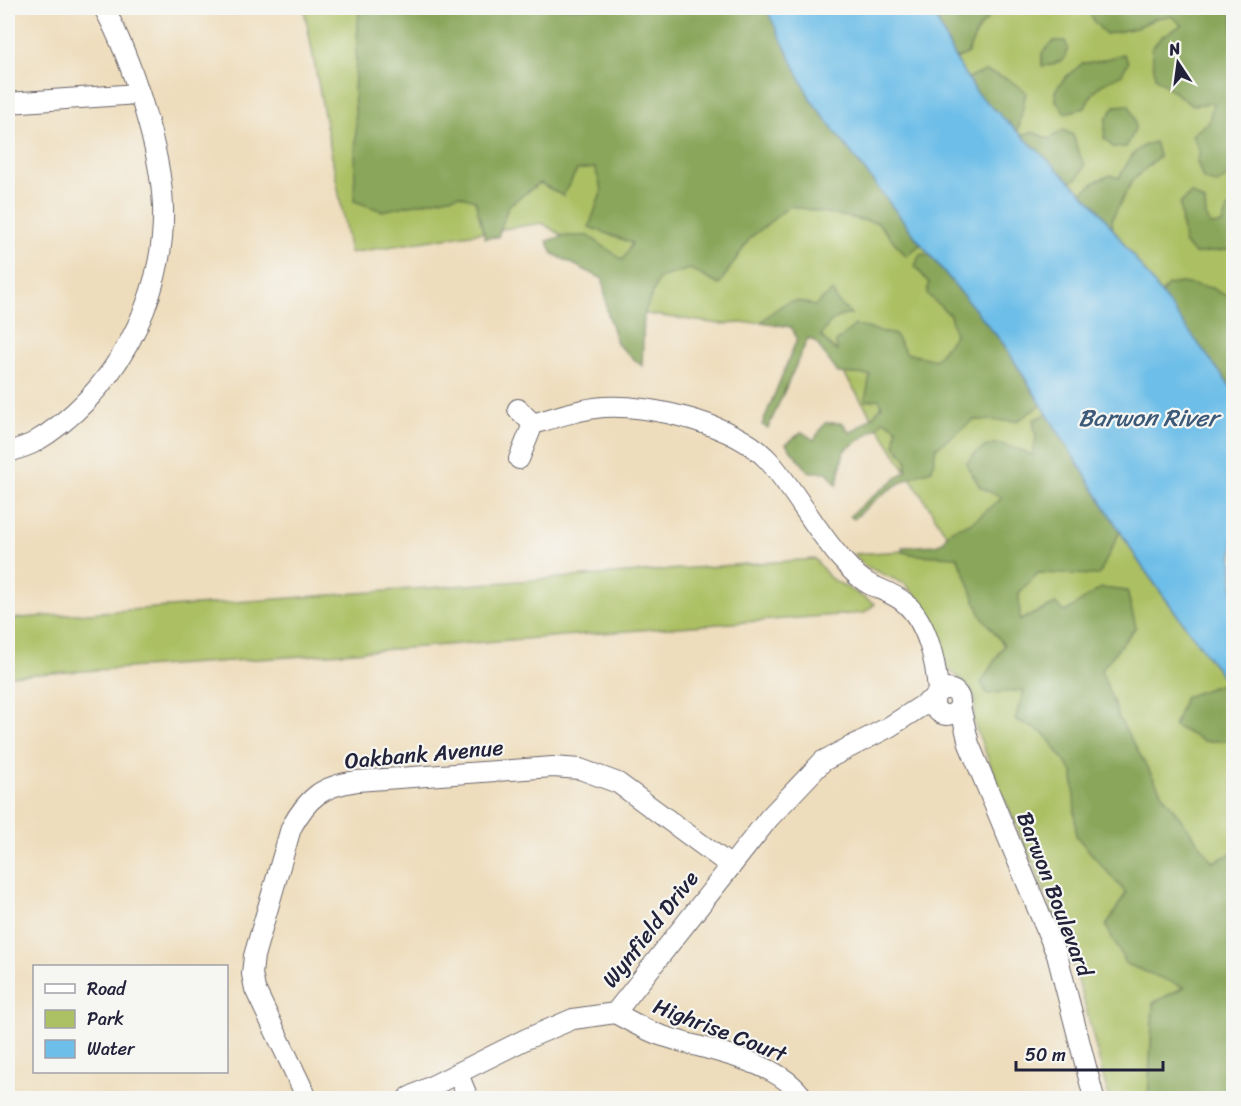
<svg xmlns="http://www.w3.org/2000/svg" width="1241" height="1106" font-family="Sriracha,sans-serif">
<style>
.green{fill:#acc064;stroke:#677150;stroke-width:1.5}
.forest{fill:#89a65a;stroke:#56644a;stroke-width:1.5}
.water{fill:#6dbee8;stroke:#487092;stroke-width:1.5}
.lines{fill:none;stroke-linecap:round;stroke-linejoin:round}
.minor-casing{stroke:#696368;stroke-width:22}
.minor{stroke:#fff;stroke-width:20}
.labels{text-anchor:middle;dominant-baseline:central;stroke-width:4.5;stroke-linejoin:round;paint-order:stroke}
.street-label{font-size:22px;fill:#22223b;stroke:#f6f6f2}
.water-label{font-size:24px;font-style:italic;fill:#3c5978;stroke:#f6f6f2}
</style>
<rect width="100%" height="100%" fill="#f6f6f2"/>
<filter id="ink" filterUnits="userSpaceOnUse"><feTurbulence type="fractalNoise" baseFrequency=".0167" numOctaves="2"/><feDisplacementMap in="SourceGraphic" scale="12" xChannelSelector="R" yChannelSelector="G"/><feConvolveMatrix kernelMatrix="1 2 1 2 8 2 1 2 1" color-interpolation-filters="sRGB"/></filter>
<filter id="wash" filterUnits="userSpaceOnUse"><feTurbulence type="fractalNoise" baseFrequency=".008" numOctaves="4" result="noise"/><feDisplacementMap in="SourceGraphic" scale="24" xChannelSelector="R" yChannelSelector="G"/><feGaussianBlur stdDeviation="1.35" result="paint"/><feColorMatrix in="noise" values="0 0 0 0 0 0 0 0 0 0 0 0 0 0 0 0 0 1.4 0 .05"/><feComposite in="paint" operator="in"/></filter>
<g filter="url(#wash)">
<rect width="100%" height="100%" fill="#eeddbc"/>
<!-- green -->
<g class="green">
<path d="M304 8H766L811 100 921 244 1005 346 1141 565 1233 691V1098H1109C1094 1044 1083 988 1063 935 1034 863 1000 793 973 720 981 684 964 685 943 665L946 662V660L926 610 919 599 905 584 865 566 854 554 955 548 810 320 720 324 617 310 591 253 542 223 350 253Z"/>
<path d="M931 8H1233V390L1095 205 977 93 955 59Z"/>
<path d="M815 559 830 578 875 604 864 613 290 657 8 676V619Z"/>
</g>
<!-- forest -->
<g class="forest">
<path d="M359 8H429L431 10V8H766L811 100 921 244 906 256 878 223 790 206 750 238 719 285 690 269 659 278 644 314 642 366 617 344 607 311 603 279 553 254 547 241 563 236H589L623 260 632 243 589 227 602 190 595 168 577 170 563 196 540 183 508 206 498 237 485 238 475 200 459 195 382 211 354 201 356 129 354 92Z"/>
<path d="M931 8H996L978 30 967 54 956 59Z"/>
<path d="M1087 8H1233V173L1217 184 1203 179 1197 161 1200 152 1192 135 1209 122 1213 103 1191 105 1155 77 1152 48 1161 37 1182 25 1171 16 1156 18 1136 28 1106 34 1095 23Z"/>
<path d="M1054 41H1065L1068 48 1064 59 1052 65 1042 66V53Z"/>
<path d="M1124 54 1128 62 1122 74C1101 84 1094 87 1085 108L1065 113 1056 101V89L1067 76 1083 63 1095 62Z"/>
<path d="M985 71 1008 79 1026 92 1018 132 977 93 968 78Z"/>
<path d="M1129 105C1138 125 1138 127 1126 147H1113L1104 138 1106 119 1115 106Z"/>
<path d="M1063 130 1073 135 1079 154 1085 165 1078 178 1070 182 1021 135 1033 132 1049 139Z"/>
<path d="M1155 142 1159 156 1132 181 1112 219 1113 229 1095 205 1082 193 1096 181 1111 175 1119 178C1129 161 1134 146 1155 142Z"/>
<path d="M1191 193 1205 202 1206 217 1211 225 1222 224 1227 209 1233 206V249L1195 254 1184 243 1180 204Z"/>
<path d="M920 254 930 255 1005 346 1041 405 1017 421 974 420 936 448 932 470C902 477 876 498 854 519L850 516C867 499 887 486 906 471L907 460 895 445 896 428 884 420 877 428 844 451 837 485 827 472H809L786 444 802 432 814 440 825 423H843L850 433 872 417 882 406 879 399 865 401 870 375 838 373 815 341 808 338 768 428 762 425 797 339 791 327 761 322C780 306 788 294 814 306L833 291 837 301 851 314C834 317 829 322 821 336L837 352 836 342 855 325 895 335 906 353 935 360 955 335 950 315 927 294 929 283 915 266Z"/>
<path d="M1181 283 1212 288 1224 295 1233 292V390L1161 294 1168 285Z"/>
<path d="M1047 414 1120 531 1099 575 1038 573 1019 593 1020 620 1056 604 1065 612 1101 588 1127 591 1136 627 1101 670 1119 718 1163 795 1213 862 1233 853V1098H1148L1153 1003 1184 987 1126 964 1106 926 1126 893 1076 836 1073 773 1045 734 1015 719 1024 690 987 694 981 683 1004 645 980 614 966 576 957 557 917 555 903 552 902 547 935 545 943 542C952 524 956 531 970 523 981 517 992 506 1002 498L980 487 966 463C993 434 1000 444 1033 455L1036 437 1033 420Z"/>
<path d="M1227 682 1233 691V741H1204L1174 726 1185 697Z"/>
</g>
<!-- water -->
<path class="water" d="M766 8H931L955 59 977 93 1095 205 1233 390V691L1141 565 1005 346 921 244 811 100Z"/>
</g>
<g filter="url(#ink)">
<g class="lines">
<defs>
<g id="minor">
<path d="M8 103 138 94"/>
<path d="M518 409 533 424"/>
<path d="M8 453C16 449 25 447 33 443 113 397 166 299 163 207 161 149 131 58 104 8"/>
<path d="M519 459 533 424C556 417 580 409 604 407 651 404 737 425 769 461 797 493 816 532 845 563 852 571 860 579 869 584 881 590 895 594 905 603 928 623 936 663 938 691"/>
<circle cx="947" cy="702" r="13"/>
<path d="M960 706 969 744 1057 955 1094 1098"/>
<path d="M615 1013C628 1020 642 1028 657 1034 700 1050 777 1058 803 1098"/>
<path d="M458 1074 468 1098"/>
<path d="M307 1098 255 989 252 974 254 956 291 828C308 797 322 786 357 781L553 767 580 769 618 783 731 866"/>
<path d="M408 1098 526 1039 573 1019 615 1013 769 818 823 761 889 727 934 698"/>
</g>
</defs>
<!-- minor casing -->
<use href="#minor" class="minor-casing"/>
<!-- minor -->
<use href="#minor" class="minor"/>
</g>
</g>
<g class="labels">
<!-- street labels -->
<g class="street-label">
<text transform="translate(424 754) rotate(-5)">Oakbank Avenue</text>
<text transform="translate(1055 894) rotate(69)">Barwon Boulevard</text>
<text transform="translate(650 929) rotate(-52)">Wynfield Drive</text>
<text transform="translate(720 1030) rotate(21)">Highrise Court</text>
</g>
<!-- water labels -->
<g class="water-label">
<text x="1148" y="418">Barwon River</text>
</g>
</g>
<!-- margin -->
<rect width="1241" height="1106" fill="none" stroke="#f6f6f2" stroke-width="30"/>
<!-- legend -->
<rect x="33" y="965" width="195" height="108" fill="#f6f6f2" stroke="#a1a1a9" stroke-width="1.5"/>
<rect x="45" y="984" width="30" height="9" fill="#ffffff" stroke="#a1a1a9" stroke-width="1.5"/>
<text x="87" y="995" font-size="18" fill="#22223b">Road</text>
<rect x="45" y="1010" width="30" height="18" fill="#acc064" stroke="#a1a1a9" stroke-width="1.5"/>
<text x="87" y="1025" font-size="18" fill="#22223b">Park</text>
<rect x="45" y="1040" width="30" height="18" fill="#6dbee8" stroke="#a1a1a9" stroke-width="1.5"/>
<text x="87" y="1055" font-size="18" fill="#22223b">Water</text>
<!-- north arrow -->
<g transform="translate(1178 63) rotate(347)" stroke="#f6f6f2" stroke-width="4.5" paint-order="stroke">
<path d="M0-4.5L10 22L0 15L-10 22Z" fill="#22223b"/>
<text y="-9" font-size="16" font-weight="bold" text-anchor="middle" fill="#22223b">N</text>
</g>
<!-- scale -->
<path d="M1016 1061v9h147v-9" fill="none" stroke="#22223b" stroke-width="3"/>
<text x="1025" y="1061" font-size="18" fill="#22223b" stroke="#f6f6f2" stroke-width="4.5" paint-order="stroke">50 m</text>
</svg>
